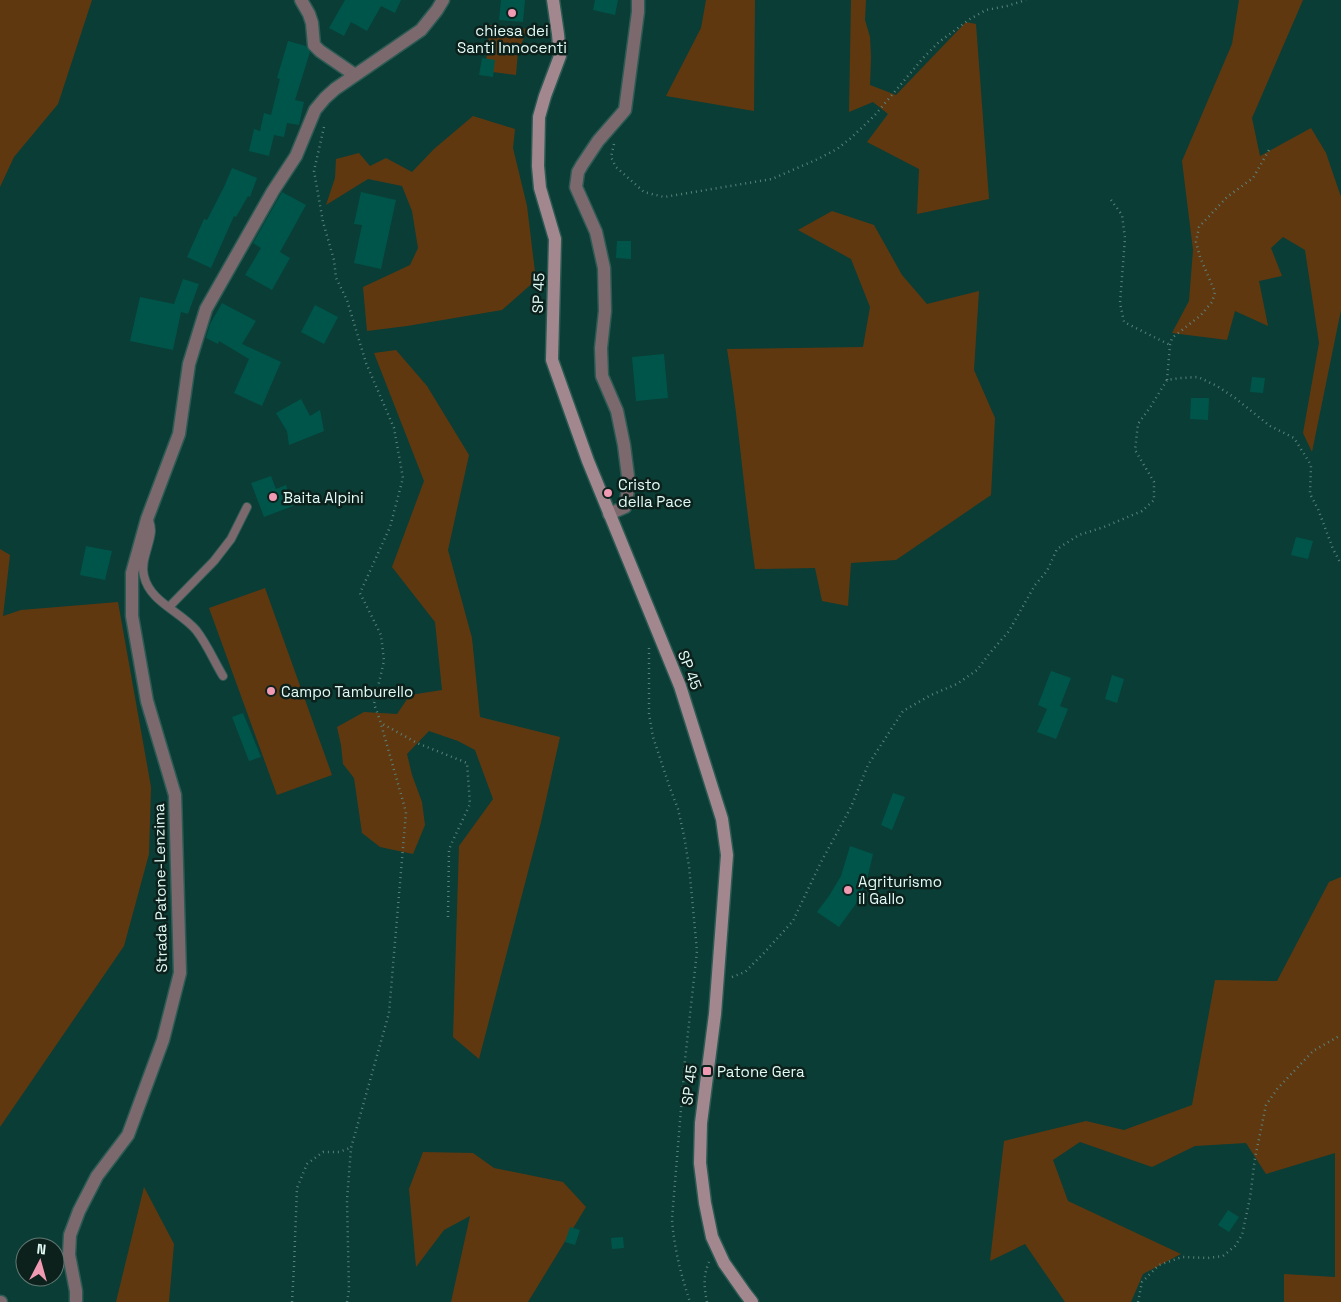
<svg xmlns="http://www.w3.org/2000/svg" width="1341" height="1302" font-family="'Space Grotesk',sans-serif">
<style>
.green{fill:#603810}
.building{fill:#00554b}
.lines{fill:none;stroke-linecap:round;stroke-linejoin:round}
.lane-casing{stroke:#2d5b54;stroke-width:10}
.street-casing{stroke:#2d5b54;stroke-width:15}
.secondary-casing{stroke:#2d5b54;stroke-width:15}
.path{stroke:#59837c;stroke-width:2.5;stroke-dasharray:1 4;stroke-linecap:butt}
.lane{stroke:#7b696e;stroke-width:8}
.street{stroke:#7b696e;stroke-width:12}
.secondary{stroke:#a3878e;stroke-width:12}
.poi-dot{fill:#f19ab3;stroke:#0c201c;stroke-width:2}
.labels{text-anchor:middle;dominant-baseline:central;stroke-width:5;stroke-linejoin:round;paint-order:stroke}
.poi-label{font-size:15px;fill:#e2fbf6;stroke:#0c201c;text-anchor:start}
.street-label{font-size:15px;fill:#e2fbf6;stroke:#0c201c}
</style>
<rect width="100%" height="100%" fill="#0a3d35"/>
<!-- green -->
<g class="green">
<path d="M0 0H92L58 104 14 157 0 187Z"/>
<path d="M706 0H755L754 111 666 96 701 28Z"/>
<path d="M851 0H866L865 20 870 37 871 57 870 85 896 95 966 22 976 24 989 199 917 214 919 169 867 142 888 114 873 102 849 112Z"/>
<path d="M1239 0H1303L1252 118 1260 156 1311 128 1326 153 1341 197V310L1312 452 1303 433 1319 343 1305 250 1283 237 1271 248 1282 276 1259 281 1268 326 1235 311 1227 340 1172 333 1189 301 1193 250 1182 161 1232 44Z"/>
<path d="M490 25 528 29 518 51 516 75 485 71Z"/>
<path d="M473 116 515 129 513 148 527 206 536 280 502 310 407 326 367 331 363 287 410 265 418 248 412 211 402 186 368 179 326 205 335 178 336 159 359 153 370 166 386 158 412 172 434 149Z"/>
<path d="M832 211 874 225 902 275 927 304 979 291 974 370 995 418 991 495 896 560 851 563 848 606 822 601 815 568 755 569C744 496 739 422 727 349L863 347 870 307 851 259 798 230Z"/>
<path d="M396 350 427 386 469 455 448 550 472 638 480 717 560 737 541 822 479 1059 453 1037 459 846 493 799 475 750 458 741 429 731 407 754 412 775 422 802 425 825 413 854 380 847 362 833 354 778 343 764 341 745 337 727 364 712 397 714 410 695 442 690 435 622 392 567 424 481 374 353Z"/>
<path d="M0 549 10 555 3 616 21 610 118 602 151 787 149 854 124 946 0 1127Z"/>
<path d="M265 588 332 775 277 795 209 608Z"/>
<path d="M1341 877V1302H1284V1274L1335 1277V1153L1266 1174 1246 1143 1195 1146 1152 1167 1080 1142 1053 1160 1068 1201 1181 1254 1143 1274 1131 1302H1065L1025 1244 990 1261 1004 1141 1086 1121 1124 1130 1192 1105 1215 980 1277 981 1329 882Z"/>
<path d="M423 1152 473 1153 494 1168 563 1182 586 1207 528 1302H451L470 1216 444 1230 416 1267 409 1189Z"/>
<path d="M144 1187 174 1244 169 1302H116Z"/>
</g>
<!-- building -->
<g class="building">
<path d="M345 0H401L395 13 381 6 367 31 351 22 344 36 329 28Z"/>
<path d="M501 0H525L523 22 499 20Z"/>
<path d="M595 0H618L615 15 593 10Z"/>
<path d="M288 41 306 46 310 52 295 100 304 102 299 125 287 123 284 137 274 135 269 156 249 151 254 129 260 131 264 113 271 115 280 79 277 78Z"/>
<path d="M482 58 495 60 493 77 479 75Z"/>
<path d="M232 168 257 178 250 197 248 196 236 217 234 216 211 268 187 257 204 219 207 220 224 187Z"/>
<path d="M282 192 306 205 280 252 290 258 272 290 245 275 261 248 253 243Z"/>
<path d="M361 192 396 200 381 269 354 263 362 225 354 224Z"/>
<path d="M617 241H631V259L616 258Z"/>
<path d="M183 279 199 284 188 314 181 312 173 350 130 341 140 297 174 304Z"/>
<path d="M222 303 256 321 242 344 281 362 262 406 234 393 249 359 219 341 218 344 206 338 210 324Z"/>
<path d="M315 305 338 317 324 344 301 332Z"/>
<path d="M664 354 668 398 636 401 632 357Z"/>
<path d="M1252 377 1265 378 1263 393 1250 392Z"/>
<path d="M1191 398H1209L1208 420 1190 419Z"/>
<path d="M301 399 310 416 320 410 324 431 289 445 287 431 276 413Z"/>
<path d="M271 476 276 489 286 485 293 506 264 517 251 483Z"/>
<path d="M1296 537 1313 541 1308 559 1291 555Z"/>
<path d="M86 546 112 551 105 580 80 575Z"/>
<path d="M1051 671 1071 678 1060 706 1068 709 1056 739 1037 732 1047 709 1038 705Z"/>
<path d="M1112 675 1124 679 1117 703 1105 699Z"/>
<path d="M243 713 261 757 249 761 232 717Z"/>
<path d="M893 793 905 797 892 830 881 825Z"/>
<path d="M850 846 873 854 866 884 855 905 839 927 817 912 829 896 841 876Z"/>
<path d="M1228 1210 1239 1217 1229 1232 1218 1225Z"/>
<path d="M570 1227 580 1230 575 1245 565 1242Z"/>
<path d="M623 1237 624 1248 612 1249 611 1238Z"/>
</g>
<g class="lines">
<defs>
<g id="lane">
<path d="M149 520C150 523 151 527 151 531 150 545 140 562 144 576 150 602 180 611 196 630 207 644 214 661 223 676"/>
<path d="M169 607 214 561 231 539 247 507"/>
</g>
<g id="street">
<path d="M301 0 309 14 312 23 314 45 320 51 355 75"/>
<path d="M609 514 625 507 629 484 624 445 617 411 602 376 601 348 605 311 604 268 596 232 576 187 578 172 582 165 598 141 625 110 638 12V0"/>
<path d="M0 1302H1"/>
<path d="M76 1302V1291L69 1255 70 1235 79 1211 97 1176 128 1135 163 1040 180 973 175 795 147 701 132 616V573L147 519 179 434 189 364 206 309 273 191 296 156 315 110 325 98 335 89 421 30 437 10 443 0"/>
</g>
<path id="secondary" d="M553 0 558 34 560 56 545 96 539 117 538 166 540 188 555 239 552 360 588 461 680 686 722 819 727 855 715 1014 701 1123 700 1163 705 1203 712 1237 724 1263 745 1293 752 1302"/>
</defs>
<!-- lane casing -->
<use href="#lane" class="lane-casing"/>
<!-- street casing -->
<use href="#street" class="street-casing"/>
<!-- secondary casing -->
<use href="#secondary" class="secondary-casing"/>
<!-- path -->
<g class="path">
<path d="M324 127 314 171 323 222 334 260 336 278 347 300 366 363 394 428 403 478 390 527 360 593 381 635 384 661 374 704 381 723 417 743 467 763 470 804 449 849 448 917"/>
<path d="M614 144 611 157 616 167 644 192 664 197 772 179 818 159 837 149 851 138 875 115 924 57 939 42 970 19 986 10 1007 6 1026 0"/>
<path d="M1111 200 1122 215 1125 238 1120 303 1124 322 1170 345"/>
<path d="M1167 380 1170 345 1172 338 1201 315 1212 302 1215 292 1200 257 1196 242 1199 227 1227 197 1253 178 1269 150"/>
<path d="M649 648V714L653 737 670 788 678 809 684 836 689 866 697 951 685 1060 672 1219C674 1248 681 1275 690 1302"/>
<path d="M732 977 745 972 763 954 793 921 820 864 851 807 868 765 903 711 931 695 957 684 977 670 989 654 1009 631 1035 585 1047 571 1057 549 1079 535 1104 527 1142 511 1154 500V482L1135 450 1138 424 1151 406 1167 380 1180 378 1198 377 1217 386 1235 398 1270 426 1294 438 1311 465 1310 494 1318 509 1333 549 1341 564"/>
<path d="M292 1302 294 1266 297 1188 307 1164 323 1152H339L350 1148"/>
<path d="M347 1302 349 1290 347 1200 351 1148 389 1013 406 812 381 724"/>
<path d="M707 1302C704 1287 703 1276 709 1262"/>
<path d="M1138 1302 1142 1282 1159 1265 1182 1257 1208 1258 1223 1256 1235 1246 1242 1235 1250 1198 1255 1158 1266 1105 1278 1088 1313 1051 1341 1035"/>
</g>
<!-- lane -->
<use href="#lane" class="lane"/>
<!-- street -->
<use href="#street" class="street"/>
<!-- secondary -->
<use href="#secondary" class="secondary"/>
</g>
<!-- markers -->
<g class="poi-dot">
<circle cx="512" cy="13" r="5"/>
<circle cx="608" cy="493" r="5"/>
<circle cx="273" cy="497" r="5"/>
<circle cx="271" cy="691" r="5"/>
<circle cx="848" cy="890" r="5"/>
<rect x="702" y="1066" width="10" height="10" rx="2.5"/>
</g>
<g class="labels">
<!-- poi labels -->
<g class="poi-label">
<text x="512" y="30" text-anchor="middle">chiesa dei<tspan x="512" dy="17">Santi Innocenti</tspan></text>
<text x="618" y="484">Cristo<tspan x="618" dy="17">della Pace</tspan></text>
<text x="283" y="497">Baita Alpini</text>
<text x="281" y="691">Campo Tamburello</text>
<text x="858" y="881">Agriturismo<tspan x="858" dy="17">il Gallo</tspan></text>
<text x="717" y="1071">Patone Gera</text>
</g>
<!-- street labels -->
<g class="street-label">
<text transform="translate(538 293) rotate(-88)">SP 45</text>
<text transform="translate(690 670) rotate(69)">SP 45</text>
<text transform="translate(160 888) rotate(-91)">Strada Patone-Lenzima</text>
<text transform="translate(689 1085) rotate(-83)">SP 45</text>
</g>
</g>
<!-- north arrow -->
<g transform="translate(40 1262) rotate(6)"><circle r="24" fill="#0c201c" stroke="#627873"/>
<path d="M0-4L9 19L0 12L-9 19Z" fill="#f19ab3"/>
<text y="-8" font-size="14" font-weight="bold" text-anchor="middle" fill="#e2fbf6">N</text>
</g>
</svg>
